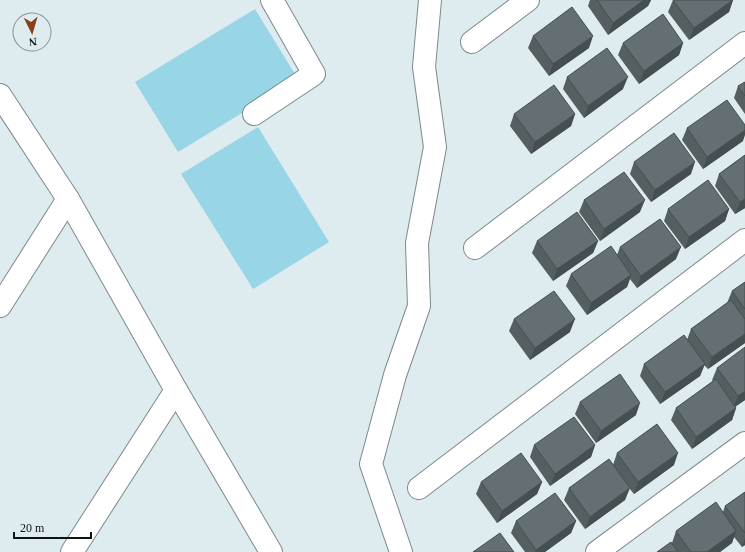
<svg xmlns="http://www.w3.org/2000/svg" width="745" height="552" font-family="Georgia,serif">
<style>
.green{fill:#98d6e7}
.lines{fill:none;stroke-linecap:round;stroke-linejoin:round}
.minor-casing{stroke:#7d898d;stroke-width:24}
.minor{stroke:#fff;stroke-width:22}
.wall{fill:#555f62}
.shaded-wall{fill:#454e50}
.building{fill:#636f72;stroke:#454e50}
</style>
<rect width="100%" height="100%" fill="#deebef"/>
<!-- green -->
<g class="green">
<path d="M255 9 298 79 178 152 135 82Z"/>
<path d="M258 127 329 242 253 289 181 174Z"/>
</g>
<g class="lines">
<defs>
<g id="minor">
<path d="M472 42 528 0"/>
<path d="M0 95 68 199 176 390 271 552"/>
<path d="M254 114 314 74 272 0"/>
<path d="M475 248 745 43"/>
<path d="M0 306 68 199"/>
<path d="M419 488 745 240"/>
<path d="M72 552 176 390"/>
<path d="M401 552 371 464 395 375 419 306 417 243 435 147 424 67 430 0"/>
<path d="M597 552 745 443"/>
</g>
</defs>
<!-- minor casing -->
<use href="#minor" class="minor-casing"/>
<!-- minor -->
<use href="#minor" class="minor"/>
</g>
<!-- wall -->
<g class="wall">
<path d="M590 0H651L648 6 608 35 588 6Z"/>
<path d="M673 0H733L729 12 689 40 668 12Z"/>
<path d="M533 36 589 48 549 76 528 48Z"/>
<path d="M623 43H683L679 55 639 84 618 55Z"/>
<path d="M567 77 623 89 584 118 563 89Z"/>
<path d="M745 82V114L734 98 738 86Z"/>
<path d="M514 114H575L571 126 531 154 510 126Z"/>
<path d="M687 128 743 141 703 169 682 140Z"/>
<path d="M745 155V208L735 214 715 186 719 174Z"/>
<path d="M634 162 691 174 651 202 630 174Z"/>
<path d="M584 200 640 212 600 241 579 212Z"/>
<path d="M668 209H729L725 221 685 249 664 221Z"/>
<path d="M537 241H598L593 253 553 281 532 253Z"/>
<path d="M620 247 676 259 637 288 630 279 627 287 587 315 566 286 571 274 617 255Z"/>
<path d="M745 282V343L708 369 704 365 700 376 660 404 640 376 644 364 687 340 691 329 727 303 732 291Z"/>
<path d="M514 319 570 332 530 360 509 331Z"/>
<path d="M717 368 745 400 735 407 736 408 732 420 692 449 671 420 676 408 713 381 712 380Z"/>
<path d="M580 402 636 415 596 443 575 414Z"/>
<path d="M534 445H595L591 457 550 486 530 457Z"/>
<path d="M617 453 674 465 634 494 629 488 625 500 585 529 564 500 569 488 613 465Z"/>
<path d="M481 482H542L537 494 497 523 476 494Z"/>
<path d="M745 492V545L742 547 734 537 732 543 720 552H657L672 543 676 531 723 512 725 506Z"/>
<path d="M516 521H576L571 533 545 552H525L511 533Z"/>
</g>
<!-- shaded-wall -->
<g class="shaded-wall">
<path d="M644 0H651L648 6 608 35 613 23Z"/>
<path d="M733 0 729 12 689 40 694 28Z"/>
<path d="M593 36 589 48 549 76 553 64Z"/>
<path d="M683 43 679 55 639 84 644 71Z"/>
<path d="M628 77 623 89 584 118 588 106Z"/>
<path d="M575 114 571 126 531 154 535 142Z"/>
<path d="M745 130V135L743 141 703 169 707 157Z"/>
<path d="M695 162 691 174 651 202 655 190Z"/>
<path d="M745 199V208L735 214 740 202Z"/>
<path d="M645 200 640 212 600 241 604 229Z"/>
<path d="M729 209 725 221 685 249 689 237Z"/>
<path d="M598 241 593 253 553 281 557 269Z"/>
<path d="M681 247 676 259 637 288 641 276Z"/>
<path d="M631 275 627 287 587 315 591 303Z"/>
<path d="M575 319 570 332 530 360 535 348Z"/>
<path d="M745 334V343L708 369 712 357Z"/>
<path d="M705 364 700 376 660 404 665 392Z"/>
<path d="M745 391V400L733 408 738 396Z"/>
<path d="M640 403 636 415 596 443 601 431Z"/>
<path d="M736 408 732 420 692 449 696 437Z"/>
<path d="M595 445 591 457 550 486 555 474Z"/>
<path d="M678 453 674 465 634 494 638 482Z"/>
<path d="M542 482 537 494 497 523 502 511Z"/>
<path d="M630 488 625 500 585 529 590 517Z"/>
<path d="M576 521 571 533 545 552H535L536 550Z"/>
<path d="M736 531 732 543 720 552H707Z"/>
<path d="M745 538V545L742 547Z"/>
</g>
<!-- building -->
<g class="building">
<path d="M597 0H644L613 23Z"/>
<path d="M673 0H733L694 28Z"/>
<path d="M572 7 593 36 553 64 533 36Z"/>
<path d="M663 14 683 43 644 71 623 43Z"/>
<path d="M607 48 628 77 588 106 567 77Z"/>
<path d="M745 82V96L738 86Z"/>
<path d="M554 85 575 114 535 142 514 114Z"/>
<path d="M727 100 745 125V130L707 157 687 128Z"/>
<path d="M674 133 695 162 655 190 634 162Z"/>
<path d="M745 155V199L740 202 719 174Z"/>
<path d="M624 172 645 200 604 229 584 200Z"/>
<path d="M708 180 729 209 689 237 668 209Z"/>
<path d="M577 212 598 241 557 269 537 241Z"/>
<path d="M660 219 681 247 641 276 620 247Z"/>
<path d="M611 246 631 275 591 303 571 274Z"/>
<path d="M745 282V309L732 291Z"/>
<path d="M554 291 575 319 535 348 514 319Z"/>
<path d="M731 300 745 319V334L712 357 691 329Z"/>
<path d="M684 335 705 364 665 392 644 364Z"/>
<path d="M745 347V391L738 396 717 368Z"/>
<path d="M620 374 640 403 601 431 580 402Z"/>
<path d="M716 379 736 408 696 437 676 408Z"/>
<path d="M574 417 595 445 555 474 534 445Z"/>
<path d="M657 424 678 453 638 482 617 453Z"/>
<path d="M521 453 542 482 502 511 481 482Z"/>
<path d="M609 459 630 488 590 517 569 488Z"/>
<path d="M745 492V533L725 506Z"/>
<path d="M555 493 576 521 536 550 516 521Z"/>
<path d="M716 502 736 531 707 552H691L676 531Z"/>
<path d="M500 533 514 552H473Z"/>
<path d="M671 542 678 552H657Z"/>
</g>
<!-- north arrow -->
<g transform="translate(32 32) rotate(175)"><circle r="19" fill="#deebef" stroke="#8b9597"/>
<path d="M0-3L7 15L0 10L-7 15Z" fill="#864118"/>
<text y="-6" font-size="11" font-weight="bold" text-anchor="middle" fill="#0f1314">N</text>
</g>
<!-- scale -->
<path d="M14 532v6h77v-6" fill="none" stroke="#0f1314" stroke-width="2"/>
<text x="20" y="532" font-size="12" fill="#0f1314" stroke="#deebef" stroke-width="3" paint-order="stroke">20 m</text>
</svg>
